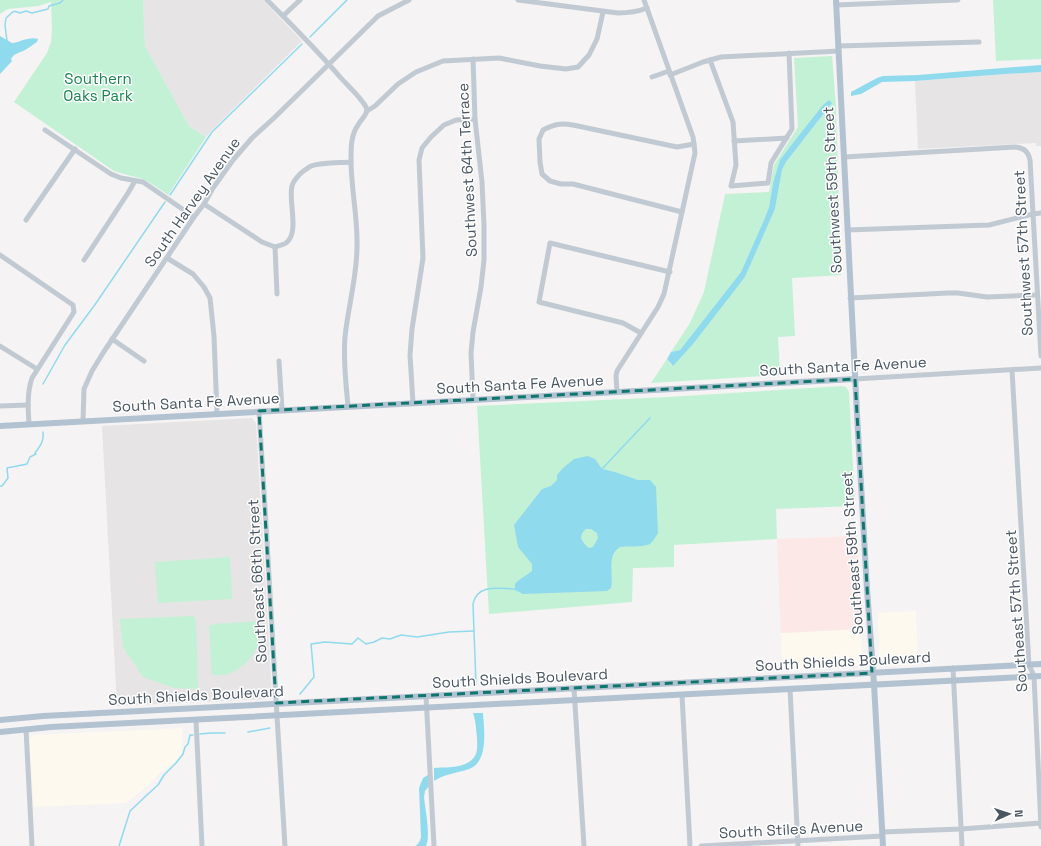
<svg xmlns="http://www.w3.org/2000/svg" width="1041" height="846" font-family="'Space Grotesk',sans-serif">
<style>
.commercial{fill:#fdf9ef}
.education{fill:#e6e4e5}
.medical{fill:#fce8e6}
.green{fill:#c3f1d5}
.water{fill:#90daee;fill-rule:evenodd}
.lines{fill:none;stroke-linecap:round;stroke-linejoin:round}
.stream{stroke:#90daee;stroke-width:1.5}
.minor{stroke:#c1cad2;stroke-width:5}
.major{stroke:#b3c2d1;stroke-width:6}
.marked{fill:none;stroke:#0f766e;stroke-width:3;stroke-dasharray:8 5;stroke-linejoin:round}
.labels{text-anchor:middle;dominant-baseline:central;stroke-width:3;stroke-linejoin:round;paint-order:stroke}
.park-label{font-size:15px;fill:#17864f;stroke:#fff}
.street-label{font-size:15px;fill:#4a5661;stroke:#fff}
</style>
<rect width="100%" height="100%" fill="#f5f3f3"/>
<!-- commercial -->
<g class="commercial">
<path d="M916 611 918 664 885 666 879 660 878 613Z"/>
<path d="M861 629 862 662 860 666 784 670 782 667 781 633Z"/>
<path d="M183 728 181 757 159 774 150 784 126 803 34 807 29 740 33 735Z"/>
</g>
<!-- education -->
<g class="education">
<path d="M143 0H263L302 41 211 131 206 137 189 126 145 46Z"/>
<path d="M1041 72V146H1036V143L918 149 915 81 1005 74Z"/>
<path d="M252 418 256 423 272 694 270 697 265 699 117 706 102 426Z"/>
</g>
<!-- medical -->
<path class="medical" d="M857 536 861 629 781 633 777 539Z"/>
<!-- green -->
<g class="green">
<path d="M0 0H143L145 46 189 126 206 137 168 195C158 188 148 180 136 177 129 175 122 174 114 171L14 102 47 53 51 42 52 29 51 2 38 6 8 9 0 14Z"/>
<path d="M993 0H1041V59L996 61Z"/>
<path d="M832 56 836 107 841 275 792 278 795 336 778 337 780 375 651 383 667 359 672 366 745 277 775 209 782 170 786 162 831 104 786 152 773 183 769 207 764 220 741 272 680 350 671 352 690 323 704 292 725 194 769 192 774 165 798 127 794 58Z"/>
<path d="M842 386 846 387 849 392 855 506 776 509 777 539 674 545V567L633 568 632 602 489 614 477 406 668 397Z"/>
<path d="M230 557 232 599 158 603 155 562Z"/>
<path d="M193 616 196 620 198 689 174 688 143 677 123 647 120 619Z"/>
<path d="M260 621C260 628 261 636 259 643 253 658 240 672 225 675 220 675 216 675 212 675L209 626 214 624Z"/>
</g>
<!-- water -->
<g class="water">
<path d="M0 36 12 43C21 42 29 36 38 39L37 42C32 45 29 48 25 50 20 53 14 53 11 59L12 61 0 74Z"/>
<path d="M1041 65V72L1005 74 915 81 882 82 861 94 851 96V92L877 78 883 76 918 75Z"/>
<path d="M829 100 832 103 786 162 782 170 775 209 745 277 693 344 673 366 667 359 671 352 680 350 741 272 764 220 769 207 773 183 780 160 786 152 804 129 823 105Z"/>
<path d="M588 456 595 459 602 469 615 472 638 480H650L656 487 658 533C655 538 652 544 647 545 642 547 626 546 620 547 606 555 614 575 611 588L607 591 523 594 515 590V584C519 579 526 576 532 571V564L518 547 514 525 542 489 551 486 557 480V475L563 468 574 459ZM586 529H591L597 533 598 538 593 547 589 548C582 542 577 536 586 529Z"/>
<path d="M473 713H483C484 729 489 762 469 769 457 773 444 774 434 781V768C446 767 467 769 475 756 478 751 477 744 477 738 476 729 476 722 473 713Z"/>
<path d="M428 775 429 786 425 791 424 797C425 808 431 837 426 846H415C419 844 420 841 421 837L419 788 423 778Z"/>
</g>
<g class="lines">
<!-- stream -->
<g class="stream">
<path d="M310 37 347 0"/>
<path d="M7 41 5 25 6 18C12 13 13 9 20 13L26 11 32 13 48 9 49 6 60 3 63 0"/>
<path d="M170 195 212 132 302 44"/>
<path d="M43 384 65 345 94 306 165 202"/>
<path d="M602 469 650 418"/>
<path d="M0 486H2L8 478 7 468 27 464 30 457 36 454 35 453C41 445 44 441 43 432"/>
<path d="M476 685 473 604C477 583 500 589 516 589"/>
<path d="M300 694 314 677 311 644 325 642 352 644 358 638 366 644 374 642 382 638 390 639 401 635 417 637 449 632 474 631"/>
<path d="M248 732 270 728"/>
<path d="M200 734 211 733H225"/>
<path d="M119 846 130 811 148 794 158 785 164 775 176 763 183 754 185 747 188 744 190 735H193"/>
</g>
<!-- minor -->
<g class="minor">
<path d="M267 0C292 25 317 50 340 77 348 86 360 96 366 107 369 114 361 119 358 125 351 135 351 147 351 160 351 189 358 218 357 247 357 277 348 307 345 337 343 360 346 384 348 406"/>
<path d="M518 0 618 13C629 13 637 12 647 8"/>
<path d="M836 5 958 0"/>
<path d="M283 16 300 0"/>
<path d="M838 46 979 42"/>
<path d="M473 59 475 119 482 182 484 225V260L481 287 473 332 471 353 473 399"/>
<path d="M710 60 733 122 736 165 731 186 768 183 771 163 792 129 789 53"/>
<path d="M670 75 703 62 721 57 839 51"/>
<path d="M652 77 669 71"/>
<path d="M367 111 375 106 398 84 416 72 443 61 499 58 540 66 566 69 578 67 589 55 597 39 603 12"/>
<path d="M45 130 111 174 121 178 143 182 194 217"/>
<path d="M734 141 787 138"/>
<path d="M844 157 1015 147C1024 148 1028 151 1030 160L1041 356"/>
<path d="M204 204 262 242 275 247C278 246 283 245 286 243 300 233 288 201 292 186 293 181 297 177 301 173 304 171 307 168 311 166 323 162 339 163 351 162"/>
<path d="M682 212 573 184H561L550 181 542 174 540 162 539 139 543 130C555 124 559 123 573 125L677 147 694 144"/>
<path d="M26 220 75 149"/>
<path d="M847 230 989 225 1033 214 1041 213"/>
<path d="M275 247 277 294"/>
<path d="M0 255 73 305 74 312 32 378C27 392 28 409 29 424"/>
<path d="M167 258 193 274 204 287 210 298 214 336 217 414"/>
<path d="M84 260 128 193 135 181"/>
<path d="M850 298 948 293H958L987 297 1037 295"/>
<path d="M641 333 623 323 539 302 550 243 670 272"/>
<path d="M112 339 144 361"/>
<path d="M0 346 37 369"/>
<path d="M279 361 282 410"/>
<path d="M1012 370 1029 665 1034 676 1041 827"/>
<path d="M855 379 1041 368"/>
<path d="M617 392 616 376 617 371 658 307 664 294 695 153 694 144 693 137 644 0"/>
<path d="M413 403 410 355 412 329 423 258 419 160 422 148 431 137 444 125 456 120 475 119"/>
<path d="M0 406 28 405"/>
<path d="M259 411 266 524 277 716 285 846"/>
<path d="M83 421 84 389 92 371 103 353 194 217 204 204 213 188 233 160 252 138 274 118 378 16 409 0"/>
<path d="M953 668 962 846"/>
<path d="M574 689 584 846"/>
<path d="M790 689 798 846"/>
<path d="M682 695 690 846"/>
<path d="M426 696 434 846"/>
<path d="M196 720 202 846"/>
<path d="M26 729 32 846"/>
<path d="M882 832 961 829 1041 823"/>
<path d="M701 846 882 836"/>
</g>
<!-- major -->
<g class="major">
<path d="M836 0 857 414 867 589 874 684 883 846"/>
<path d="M0 426 855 379"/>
<path d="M0 720 43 716 1041 664"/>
<path d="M0 732 51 727 1041 676"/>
</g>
</g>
<!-- marked area -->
<path class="marked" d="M855 379 872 673 276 703 259 411Z"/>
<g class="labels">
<!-- park labels -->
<g class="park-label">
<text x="98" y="78">Southern<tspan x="98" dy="17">Oaks Park</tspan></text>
</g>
<!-- street labels -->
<g class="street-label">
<text transform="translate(467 170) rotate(-93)">Southwest 64th Terrace</text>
<text transform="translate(832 190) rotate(-93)">Southwest 59th Street</text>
<text transform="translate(192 202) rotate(-55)">South Harvey Avenue</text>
<text transform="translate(1023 253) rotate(-93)">Southwest 57th Street</text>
<text transform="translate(843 366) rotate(-3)">South Santa Fe Avenue</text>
<text transform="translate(520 384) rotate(-3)">South Santa Fe Avenue</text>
<text transform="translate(196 402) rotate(-3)">South Santa Fe Avenue</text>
<text transform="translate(852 553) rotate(-94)">Southeast 59th Street</text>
<text transform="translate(257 581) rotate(-93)">Southeast 66th Street</text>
<text transform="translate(1016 611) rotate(-94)">Southeast 57th Street</text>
<text transform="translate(843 661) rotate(-3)">South Shields Boulevard</text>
<text transform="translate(520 678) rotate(-3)">South Shields Boulevard</text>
<text transform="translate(196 695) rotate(-3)">South Shields Boulevard</text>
<text transform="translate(791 829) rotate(-3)">South Stiles Avenue</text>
</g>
</g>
<!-- north arrow -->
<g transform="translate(1009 814) rotate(87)" stroke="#ffffff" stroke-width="3" paint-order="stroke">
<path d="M0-3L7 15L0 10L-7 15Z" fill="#4a5661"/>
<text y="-6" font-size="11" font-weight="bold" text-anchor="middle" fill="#4a5661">N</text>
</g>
</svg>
